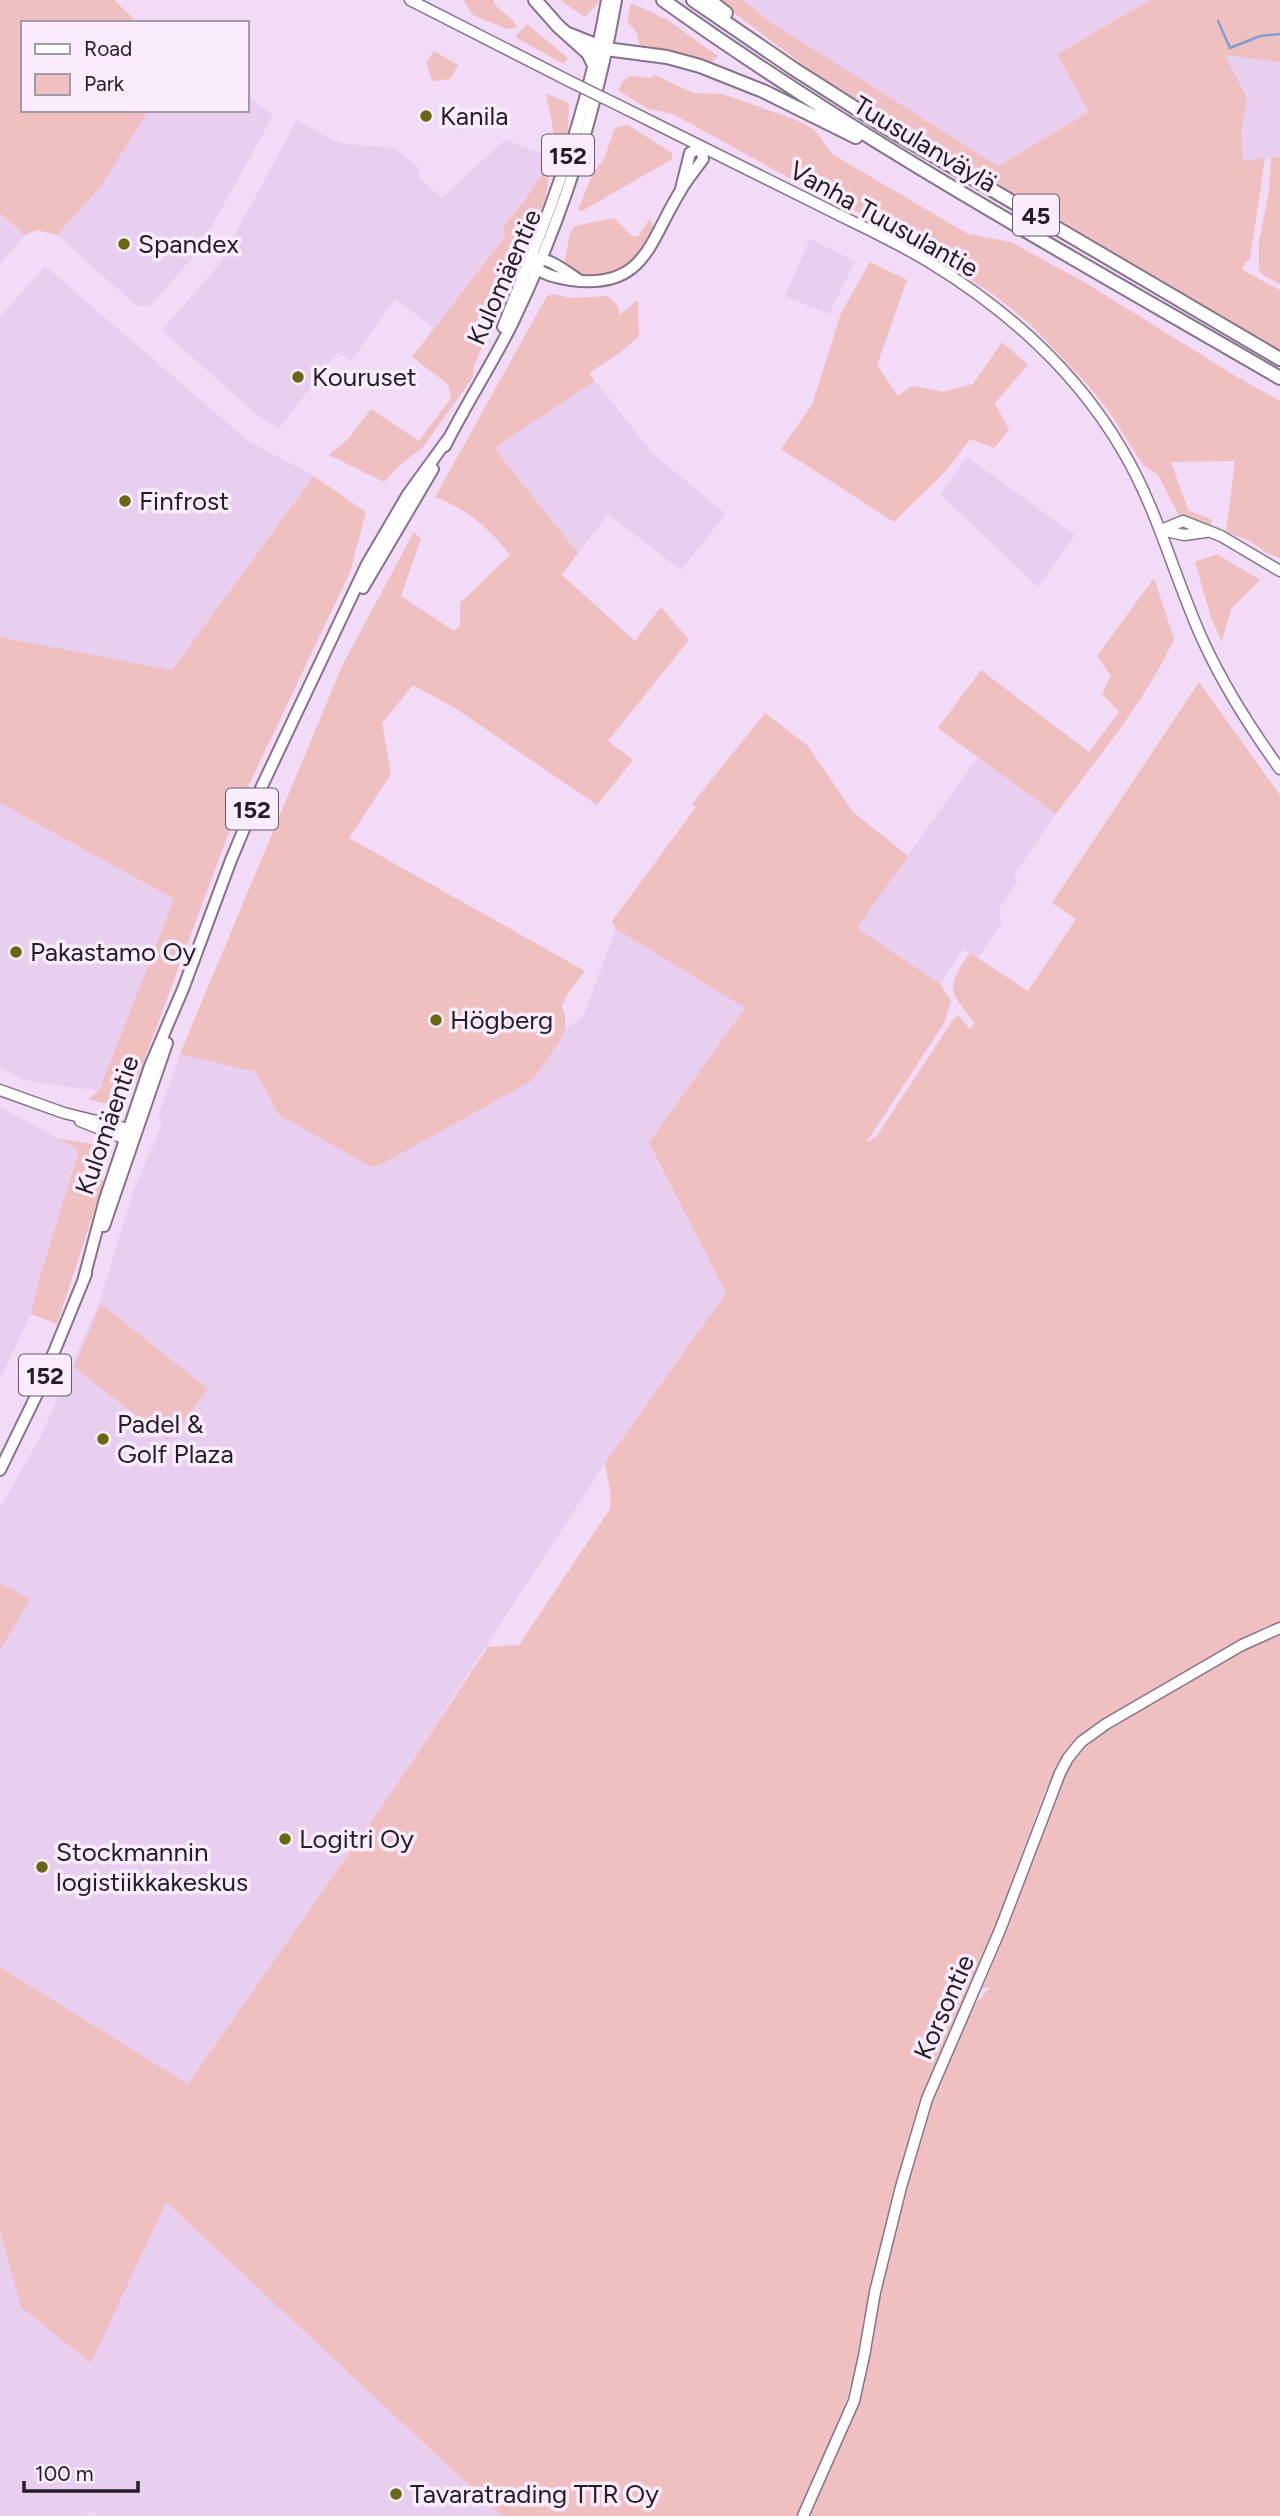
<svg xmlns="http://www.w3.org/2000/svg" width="1280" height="2516" font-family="Figtree,sans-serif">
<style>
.built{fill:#e8ceef}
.green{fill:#efc0bf}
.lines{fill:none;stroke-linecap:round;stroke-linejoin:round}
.stream{stroke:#7d9fd2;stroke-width:2.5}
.secondary-casing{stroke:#86728b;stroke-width:13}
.primary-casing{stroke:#86728b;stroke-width:14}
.highway-casing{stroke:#86728b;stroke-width:16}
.secondary{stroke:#fff;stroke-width:10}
.primary{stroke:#fff;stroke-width:10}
.highway{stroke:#fff;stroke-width:12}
.secondary-bridge-casing{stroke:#86728b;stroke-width:13;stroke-linecap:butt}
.secondary-bridge{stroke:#fff;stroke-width:10}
.poi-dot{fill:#676a0b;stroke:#f9ecfc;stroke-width:2.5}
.labels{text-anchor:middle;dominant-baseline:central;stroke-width:7;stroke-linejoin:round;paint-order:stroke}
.shield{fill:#f9ecfc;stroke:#645a66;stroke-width:2}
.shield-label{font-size:24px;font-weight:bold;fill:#241c26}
.poi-label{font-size:26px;fill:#241c26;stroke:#f9ecfc;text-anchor:start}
.street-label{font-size:26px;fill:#241c26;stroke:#f9ecfc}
</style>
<rect width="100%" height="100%" fill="#f1dbf6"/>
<!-- built -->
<g class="built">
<path d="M743 0H1150L1057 53 1089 112 998 166 769 21Z"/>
<path d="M1225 54 1280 62V157L1243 161 1241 131 1247 98Z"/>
<path d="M247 95 273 116 198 251 150 306H137L57 235 101 186 149 110H247Z"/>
<path d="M297 120 332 140 344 144 395 148 420 169 417 176 442 198 505 140 548 156 537 183 503 226 505 235 434 328 395 299 351 361 338 352 279 428 257 415 162 330 218 266Z"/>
<path d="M0 213 25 235 0 264Z"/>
<path d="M810 239 855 261 829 314 785 296Z"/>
<path d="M45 266 248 441 314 476 172 670 0 637V317Z"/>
<path d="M595 381 653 454 726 514 681 570 608 514 578 553 494 448Z"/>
<path d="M967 457 1075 535 1038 587 940 494Z"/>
<path d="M978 757 1056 814 1013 876 1018 880 998 911 1002 923 978 958 963 949 940 984 857 928Z"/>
<path d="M0 803 174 899 99 1091 34 1082 22 1079 0 1067Z"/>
<path d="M616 929 746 1008 651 1148 726 1293 605 1463 387 1799 188 2084 0 1967V1508L42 1434 101 1298 133 1192 162 1124 158 1117 180 1054 256 1072 279 1115 372 1166 386 1162 533 1080 559 1042 565 1029 583 1017Z"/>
<path d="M0 1107 78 1149 31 1314 0 1379Z"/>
<path d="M166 2202 470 2485 502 2516H100L89 2510 87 2516H0V2231L21 2307Z"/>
</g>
<!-- green -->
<g class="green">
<path d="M0 0H114L138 23H23V110H149L101 186 57 235 37 230 25 235 0 213Z"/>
<path d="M463 0H494L493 2C501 13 513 16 517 28L507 29 473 15Z"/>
<path d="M560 0H601L585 17Z"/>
<path d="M717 0H743L769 21 998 166 1089 112 1057 54 1150 0H1280V62L1225 55 1247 98 1241 131 1243 161 1265 158 1250 259 1245 263 1242 270 1280 290V350L884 116 809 69Z"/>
<path d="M631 3 666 19 718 56 712 63 669 50 640 47 637 33 627 21Z"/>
<path d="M527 24 568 58 564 64 515 37Z"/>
<path d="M434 51 458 65 450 79 432 81 426 62Z"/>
<path d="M655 75 693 93 722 94 794 119 814 129 832 154 968 234 1011 242 1084 282 1239 378 1280 401V558L1269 554 1250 541 1226 532 1235 461 1171 462 1188 510 1212 520 1211 526 1180 517 1158 475 1144 466 1108 410 1086 383 1030 324 994 295 900 233 795 181 673 114 648 109 618 90 623 81 630 76 651 78Z"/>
<path d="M546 94 569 103 568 132 553 150 545 201 474 366 473 377 424 446 399 466 384 482 329 455 348 439 371 409 419 441 451 398 448 384 412 357 505 236 503 227C524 200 555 168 553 131 552 119 548 106 546 94Z"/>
<path d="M628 125 672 153V159L582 211 578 210 593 173 604 159 615 128Z"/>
<path d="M1280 157V284L1263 275 1259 270V242L1269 191 1271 158Z"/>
<path d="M614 218 632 236H638L649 220 655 226C649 235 645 247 638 255 621 278 585 285 564 264L570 233 575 226Z"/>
<path d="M870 262 907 280 877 365 898 396 912 386 943 392 973 384 1002 342 1028 365 995 403 1009 430 994 448 970 439 947 470 894 522 781 449 812 405 841 313Z"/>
<path d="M554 294 570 298 607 296 617 305 620 315 638 300 639 336 621 352 589 373 595 381 494 448 578 553 562 575 635 641 661 607 689 640 608 741 633 760 597 805 455 708 413 685 382 723 391 774 349 838 585 971 567 995 562 1006 565 1016V1029L559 1042 533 1080 386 1162 372 1167 279 1115 256 1072 180 1054 343 664 414 532 421 539 401 596 454 631 460 625V603L510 555C491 530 466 508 435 497L547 296Z"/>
<path d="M314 476 366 512 350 572 238 808 136 1082 116 1106 88 1099 99 1091 174 899 0 803V637L172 670Z"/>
<path d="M1217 554 1260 580 1231 609 1222 642 1211 617 1195 562Z"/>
<path d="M1154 578 1174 639C1145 702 1097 758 1056 814L938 728 981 670 1089 752 1119 712 1102 694 1111 676 1097 656Z"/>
<path d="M1199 682 1280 795V1622L1265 1627 1080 1737 1066 1753 1045 1791 996 1923 917 2111 871 2280 854 2375 841 2417 797 2516H502L166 2202 91 2363 21 2307 0 2231V1967L188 2084 387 1799 488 1647 519 1645 610 1509 611 1497 605 1463 726 1293 649 1143 745 1008 616 929 612 921 696 807 692 804 765 713 808 746 853 812 908 856 857 928 940 984 951 1001 944 1023 866 1143 877 1136 952 1021 958 1015 970 1029 975 1023C949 991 945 988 970 953L1028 991 1076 919 1052 903Z"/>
<path d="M60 1139 100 1145 103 1184 57 1324 31 1314 39 1281 77 1156V1149Z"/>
<path d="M101 1304 208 1389 168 1440 74 1367Z"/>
<path d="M0 1583 30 1599 0 1650Z"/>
<path d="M1280 1632V2516H807L842 2439 872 2337 892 2240 933 2100 971 2010 990 1987 982 1989 1007 1931 1062 1778 1080 1749 1101 1732 1242 1650Z"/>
</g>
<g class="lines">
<!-- stream -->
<path class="stream" d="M1218 21 1230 48 1260 36 1280 34"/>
<defs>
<g id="secondary">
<path d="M410 0 571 82"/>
<path d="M618 105C684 138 750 170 817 204 854 223 893 240 929 262 1008 310 1078 373 1124 453 1159 513 1175 580 1204 643 1225 688 1251 729 1280 769"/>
<path d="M1161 530 1183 521 1221 536 1280 571"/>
<path d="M1161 530 1184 535 1206 532"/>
<path d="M0 1090 64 1113 133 1130"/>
<path d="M80 1121 131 1141"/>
<path d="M803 2516 854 2401 864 2356 875 2292 901 2187 927 2099 1000 1930 1060 1773 1068 1758 1081 1742 1106 1724 1242 1645 1280 1628"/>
</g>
<g id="primary">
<path d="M534 259C550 257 566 272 579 280"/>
<path d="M532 263C540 275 558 278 571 280 646 290 649 241 681 190 687 179 696 169 703 159L701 147 690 153 681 189"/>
<path d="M503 327C519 285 537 244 552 202 576 136 595 69 607 0"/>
<path d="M445 446C466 404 491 366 512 324 561 223 597 111 616 0"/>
<path d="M363 588 433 469"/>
<path d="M104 1226 167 1043"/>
<path d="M84 1278 105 1199 150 1066 183 989 231 860 262 786 367 564 408 494 448 439"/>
<path d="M0 1470 36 1396 86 1274"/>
</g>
<g id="highway">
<path d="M535 0 558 26 588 53 594 65"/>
<path d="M663 0C860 141 1072 257 1280 378"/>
<path d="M693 0 794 69 885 127 1280 359"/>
<path d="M709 0 726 13"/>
<path d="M568 34 606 49 667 57 700 66 763 91 856 137"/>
</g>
</defs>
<!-- secondary casing -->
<use href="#secondary" class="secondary-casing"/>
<!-- primary casing -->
<use href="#primary" class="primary-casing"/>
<!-- highway casing -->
<use href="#highway" class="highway-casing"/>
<!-- secondary -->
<use href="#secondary" class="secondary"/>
<!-- primary -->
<use href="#primary" class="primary"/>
<!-- highway -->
<use href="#highway" class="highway"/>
<defs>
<path id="secondary-bridge" d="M571 82 618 105"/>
</defs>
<!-- secondary-bridge casing -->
<use href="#secondary-bridge" class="secondary-bridge-casing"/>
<!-- secondary-bridge -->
<use href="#secondary-bridge" class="secondary-bridge"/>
</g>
<!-- markers -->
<g class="poi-dot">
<circle cx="426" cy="116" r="7"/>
<circle cx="124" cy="244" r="7"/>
<circle cx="298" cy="377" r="7"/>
<circle cx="125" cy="501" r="7"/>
<circle cx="16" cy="952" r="7"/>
<circle cx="436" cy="1020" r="7"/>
<circle cx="103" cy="1439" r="7"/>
<circle cx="285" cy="1839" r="7"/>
<circle cx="42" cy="1867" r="7"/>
<circle cx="396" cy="2494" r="7"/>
</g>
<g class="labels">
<!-- shield labels -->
<g class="shield">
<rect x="542" y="134.5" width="52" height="41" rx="5"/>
<rect x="1013" y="194.5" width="46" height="41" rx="5"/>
<rect x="226" y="788.5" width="52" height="41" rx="5"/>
<rect x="19" y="1354.5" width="52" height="41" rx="5"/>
</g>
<g class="shield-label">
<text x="568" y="155">152</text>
<text x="1036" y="215">45</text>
<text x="252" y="809">152</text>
<text x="45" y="1375">152</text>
</g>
<!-- poi labels -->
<g class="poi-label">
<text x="440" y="116">Kanila</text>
<text x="138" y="244">Spandex</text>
<text x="312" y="377">Kouruset</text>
<text x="139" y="501">Finfrost</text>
<text x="30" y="952">Pakastamo Oy</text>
<text x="450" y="1020">Högberg</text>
<text x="117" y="1424">Padel &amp;<tspan x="117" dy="30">Golf Plaza</tspan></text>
<text x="299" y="1839">Logitri Oy</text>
<text x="56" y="1852">Stockmannin<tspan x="56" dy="30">logistiikkakeskus</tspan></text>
<text x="410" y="2494">Tavaratrading TTR Oy</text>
</g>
<!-- street labels -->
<g class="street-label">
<text transform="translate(925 144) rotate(31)">Tuusulanväylä</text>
<text transform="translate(884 219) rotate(29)">Vanha Tuusulantie</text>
<text transform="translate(504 277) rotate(-66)">Kulomäentie</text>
<text transform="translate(107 1125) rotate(-71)">Kulomäentie</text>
<text transform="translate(944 2007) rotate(-66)">Korsontie</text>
</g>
</g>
<!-- legend -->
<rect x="21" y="21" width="228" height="91" fill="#f9ecfc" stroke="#a499a6" stroke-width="2"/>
<rect x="35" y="44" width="35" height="10" fill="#ffffff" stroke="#a499a6" stroke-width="2"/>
<text x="84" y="56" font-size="21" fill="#241c26">Road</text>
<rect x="35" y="74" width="35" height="21" fill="#efc0bf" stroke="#a499a6" stroke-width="2"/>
<text x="84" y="91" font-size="21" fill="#241c26">Park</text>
<!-- scale -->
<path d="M24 2481v10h114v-10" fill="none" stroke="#241c26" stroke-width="3.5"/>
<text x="35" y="2481" font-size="21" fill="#241c26" stroke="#f9ecfc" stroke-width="5" paint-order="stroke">100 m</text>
</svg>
